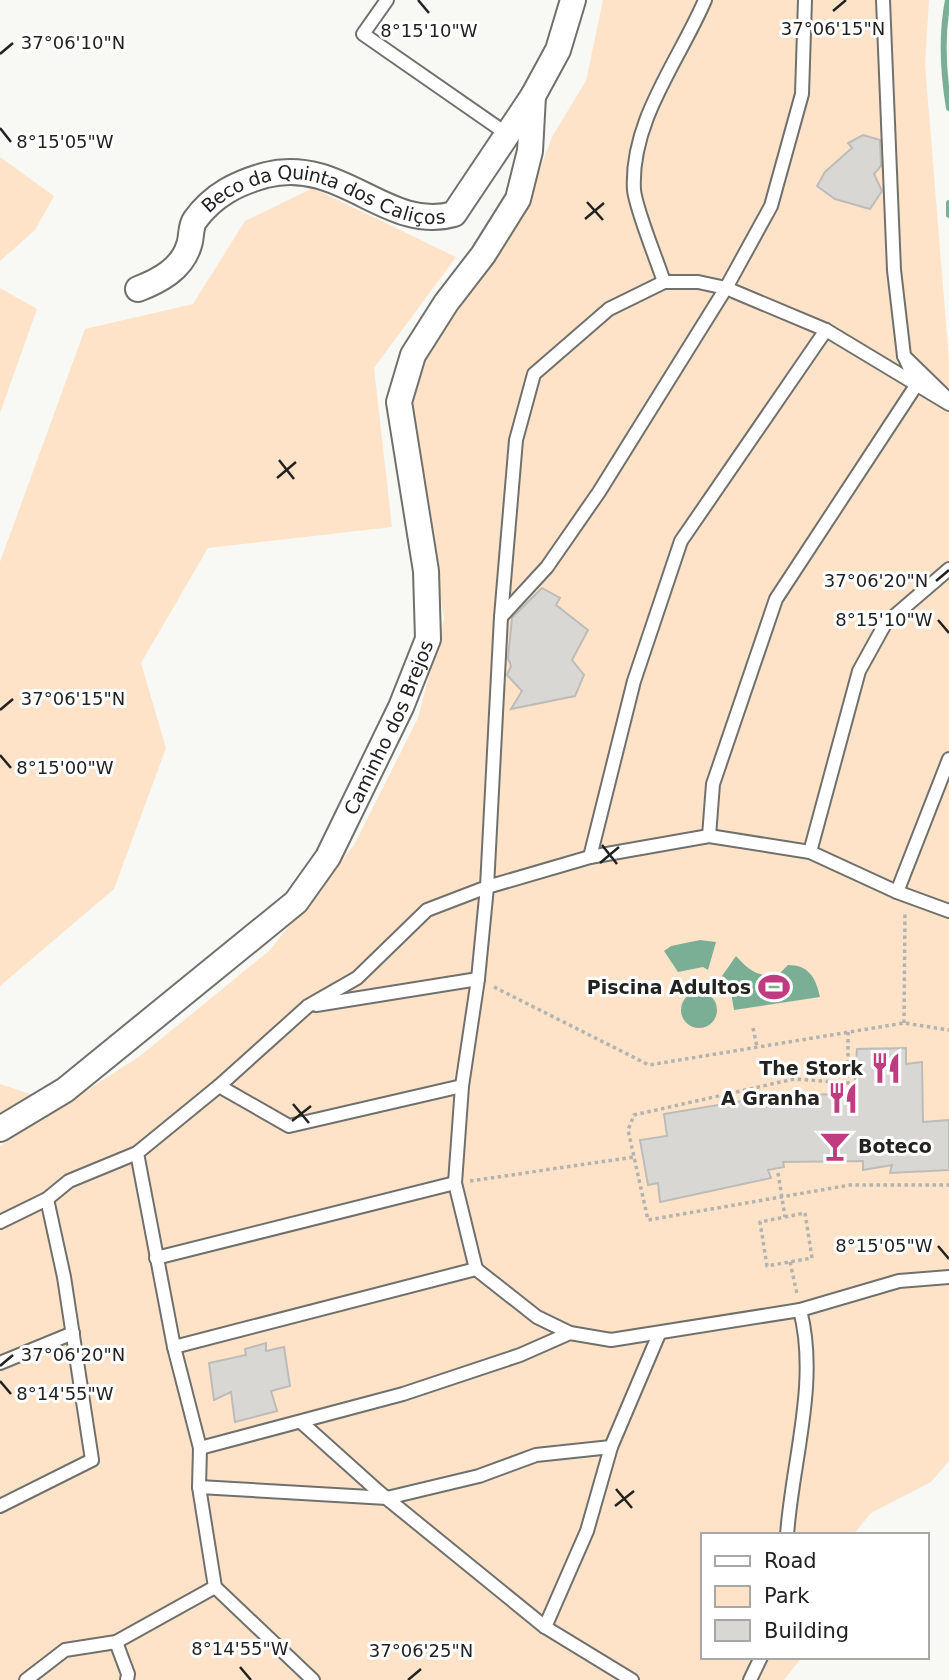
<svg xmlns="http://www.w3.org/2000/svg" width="949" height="1680" font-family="'DejaVu Sans',sans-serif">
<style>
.green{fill:#fee3c8}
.water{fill:#7aaf96}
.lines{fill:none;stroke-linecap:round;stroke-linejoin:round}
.stream{stroke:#7aaf96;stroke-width:6}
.building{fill:#d9d7d4;stroke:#bdbcb8;stroke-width:2}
.lane-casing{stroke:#70706d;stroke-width:16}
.street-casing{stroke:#70706d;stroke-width:28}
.path{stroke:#b3b3af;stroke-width:3.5;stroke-dasharray:3.5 3.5;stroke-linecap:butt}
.lane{stroke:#fff;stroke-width:12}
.street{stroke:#fff;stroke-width:24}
.ticks{fill:none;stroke:#222321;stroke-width:2.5}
.labels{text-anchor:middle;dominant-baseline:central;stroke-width:6;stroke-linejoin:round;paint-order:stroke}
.street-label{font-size:19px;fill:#222321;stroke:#fff}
.poi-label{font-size:19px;font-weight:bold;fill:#222321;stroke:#fff;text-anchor:end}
.ticks-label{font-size:18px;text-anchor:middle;fill:#222321;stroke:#fff;stroke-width:6;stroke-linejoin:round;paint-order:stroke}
</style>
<rect width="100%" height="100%" fill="#f8f8f4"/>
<!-- green -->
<g class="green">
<path d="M603 0H929L925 64 949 361V1461L931 1482 871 1513 853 1535H702V1657H802L784 1680H0V1146L140 1056 269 951 354 845 418 718 444 618 410 408 423 361 518 224 553 135 586 81Z"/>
<path d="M0 157 54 196 35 230 0 261Z"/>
<path d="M313 188 456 257 374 368 392 527 208 548 141 663 166 748 114 889 0 986V562L85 329 193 304 245 221Z"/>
<path d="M0 288 37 309 0 413Z"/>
<path d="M0 1084 36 1096 0 1114Z"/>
</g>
<!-- water -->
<g class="water">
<path d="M700 940 716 942 708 970 703 967 678 972 664 951 671 946Z"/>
<path d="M736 956C750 971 757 977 778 975L788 965C809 965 816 978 820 997L734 1010 729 981 722 976Z"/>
<circle cx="699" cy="1010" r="18"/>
</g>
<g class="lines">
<!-- stream -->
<g class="stream">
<path d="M948 0C941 36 943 72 949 108"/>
<path d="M949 203V215"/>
</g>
</g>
<!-- building -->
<g class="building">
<path d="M863 135 880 140 881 166 874 174 882 191 870 209 835 199 817 186 825 172 852 148 848 143Z"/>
<path d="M542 588 560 598 556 605 588 630 572 660 584 675 575 696 511 709 522 691 507 675 511 666 508 658 512 618Z"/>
<path d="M906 1048V1064L922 1062 923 1122 949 1120V1170L890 1173 892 1165 863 1170V1161L783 1162 784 1167 768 1170 771 1178 660 1202 658 1183 648 1185 640 1140 667 1136 664 1114 777 1095 854 1094 857 1049Z"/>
<path d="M266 1343V1351L284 1347 290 1386 271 1391 277 1411 235 1422 231 1392 214 1400 209 1363 246 1355 245 1349Z"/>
</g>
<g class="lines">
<defs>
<g id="lane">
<path d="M387 0 363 34 507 134"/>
<path d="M883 0 894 270 904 356 944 395"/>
<path d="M664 282C657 260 636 210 634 190 630 121 679 61 705 0"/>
<path d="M949 404 826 330 726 288 698 282H664L609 309 534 374 516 440 501 617 487 887 478 979 462 1086 455 1183 476 1269 174 1347 137 1153 219 1086 308 1006 357 978 427 910 487 887 590 857 709 836 810 852 897 892 949 911"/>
<path d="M501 617 547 567 599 492 726 288 771 206 802 94 805 0"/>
<path d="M709 836 713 784 776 599 917 384 904 356"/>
<path d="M810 852 859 671 885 624 949 569"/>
<path d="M590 857 634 681 681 541 826 330"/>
<path d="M897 892 949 759"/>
<path d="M316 1005 478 979"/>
<path d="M219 1086 289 1126 462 1086"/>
<path d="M0 1222 47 1199 69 1181 137 1153"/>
<path d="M156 1258 455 1183"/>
<path d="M476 1269 537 1317 570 1333"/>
<path d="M800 1310 899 1281 949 1277"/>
<path d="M174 1347 200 1448 199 1487 215 1587 313 1680"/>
<path d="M0 1363 73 1333"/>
<path d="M301 1422 379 1492 545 1627 632 1680"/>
<path d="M200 1448 403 1394 520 1355 570 1333 611 1340 800 1310C819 1382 792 1462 787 1535"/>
<path d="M199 1487 387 1498 479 1476 536 1455 611 1447"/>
<path d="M0 1506 92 1460 64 1277 47 1199"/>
<path d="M545 1627 587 1531 611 1447 659 1334"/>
<path d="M116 1642 128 1674 127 1680"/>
<path d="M26 1680 65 1650 116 1642 215 1587"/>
<path d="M750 1680 761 1657"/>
</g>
<g id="street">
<path id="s1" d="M138 289C159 281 182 269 189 245 192 237 190 227 195 220 213 195 237 183 266 175 342 156 387 233 454 214L533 96 558 50 573 0"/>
<path id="s2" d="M0 1129 65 1090 296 902 328 857 401 707 428 639 426 571 399 402 413 355 446 303 483 255 518 199 530 151 533 96"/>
</g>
</defs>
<!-- lane casing -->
<use href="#lane" class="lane-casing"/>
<!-- street casing -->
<use href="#street" class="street-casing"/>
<!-- path -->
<g class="path">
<path d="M494 987 649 1065 904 1023 949 1030"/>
<path d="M904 1023 905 911"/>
<path d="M753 1028 757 1047"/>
<path d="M848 1032V1083L794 1079 634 1115 628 1130 648 1220 850 1185H949"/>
<path d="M778 1173 785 1217"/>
<path d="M470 1181 634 1157"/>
<path d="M805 1213 812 1258 767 1266 760 1222Z"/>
<path d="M790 1262 797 1294"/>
</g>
<!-- lane -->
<use href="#lane" class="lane"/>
<!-- street -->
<use href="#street" class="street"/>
</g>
<!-- ticks -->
<path class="ticks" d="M418 0 429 13M833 11 846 0M0 54 13 43M0 128 11 142M587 202 603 220M585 219 604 203M279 460 294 479M277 478 296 462M936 581 949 570M938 620 949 633M0 710 13 699M0 755 11 768M602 845 617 864M600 863 619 847M293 1104 309 1123M292 1121 311 1106M938 1246 949 1259M0 1366 13 1355M0 1381 11 1394M616 1489 632 1508M615 1506 634 1491M240 1667 251 1680M408 1680 421 1669"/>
<!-- icons -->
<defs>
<symbol id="stadium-bare" viewBox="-9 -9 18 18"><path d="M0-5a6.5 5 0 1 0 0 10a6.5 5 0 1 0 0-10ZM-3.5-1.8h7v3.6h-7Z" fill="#c03b7f" stroke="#fff" stroke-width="2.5" paint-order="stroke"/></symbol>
<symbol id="restaurant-bare" viewBox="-9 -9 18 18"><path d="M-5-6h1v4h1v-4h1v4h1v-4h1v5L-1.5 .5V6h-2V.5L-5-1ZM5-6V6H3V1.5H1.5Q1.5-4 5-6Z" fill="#c03b7f" stroke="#fff" stroke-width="2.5" paint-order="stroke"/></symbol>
<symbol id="bar-bare" viewBox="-9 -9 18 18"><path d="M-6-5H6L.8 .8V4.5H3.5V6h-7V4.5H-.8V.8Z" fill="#c03b7f" stroke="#fff" stroke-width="2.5" paint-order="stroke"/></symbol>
</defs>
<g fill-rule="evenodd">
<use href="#stadium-bare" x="752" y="965" width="44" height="44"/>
<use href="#restaurant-bare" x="864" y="1046" width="44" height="44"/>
<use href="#restaurant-bare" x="821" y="1076" width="44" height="44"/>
<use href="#bar-bare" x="813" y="1124" width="44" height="44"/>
</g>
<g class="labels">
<!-- street labels -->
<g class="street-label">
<text stroke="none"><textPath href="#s1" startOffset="240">Beco da Quinta dos Caliços</textPath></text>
<text stroke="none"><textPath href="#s2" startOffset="572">Caminho dos Brejos</textPath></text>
</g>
<!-- poi labels -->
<g class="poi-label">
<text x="751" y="987">Piscina Adultos</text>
<text x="863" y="1068">The Stork</text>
<text x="820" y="1098">A Granha</text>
<text x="858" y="1146" text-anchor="start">Boteco</text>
</g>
</g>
<g class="ticks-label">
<text x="833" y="35">37°06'15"N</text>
<text x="429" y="37">8°15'10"W</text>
<text x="73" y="49">37°06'10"N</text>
<text x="65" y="148">8°15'05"W</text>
<text x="876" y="587">37°06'20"N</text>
<text x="884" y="626">8°15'10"W</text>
<text x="73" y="705">37°06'15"N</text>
<text x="65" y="774">8°15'00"W</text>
<text x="884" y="1252">8°15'05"W</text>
<text x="73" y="1361">37°06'20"N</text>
<text x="65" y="1400">8°14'55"W</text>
<text x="240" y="1655">8°14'55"W</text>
<text x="421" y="1657">37°06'25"N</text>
</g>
<!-- legend -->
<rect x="701" y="1533" width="228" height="126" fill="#ffffff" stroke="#a7a7a6" stroke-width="2"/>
<rect x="715" y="1556" width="35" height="10" fill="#ffffff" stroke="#a7a7a6" stroke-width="2"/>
<text x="764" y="1568" font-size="21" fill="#222321">Road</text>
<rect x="715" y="1586" width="35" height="21" fill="#fee3c8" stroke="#a7a7a6" stroke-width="2"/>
<text x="764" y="1603" font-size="21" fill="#222321">Park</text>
<rect x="715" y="1620" width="35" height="21" fill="#d9d7d4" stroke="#a7a7a6" stroke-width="2"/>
<text x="764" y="1638" font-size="21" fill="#222321">Building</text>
</svg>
